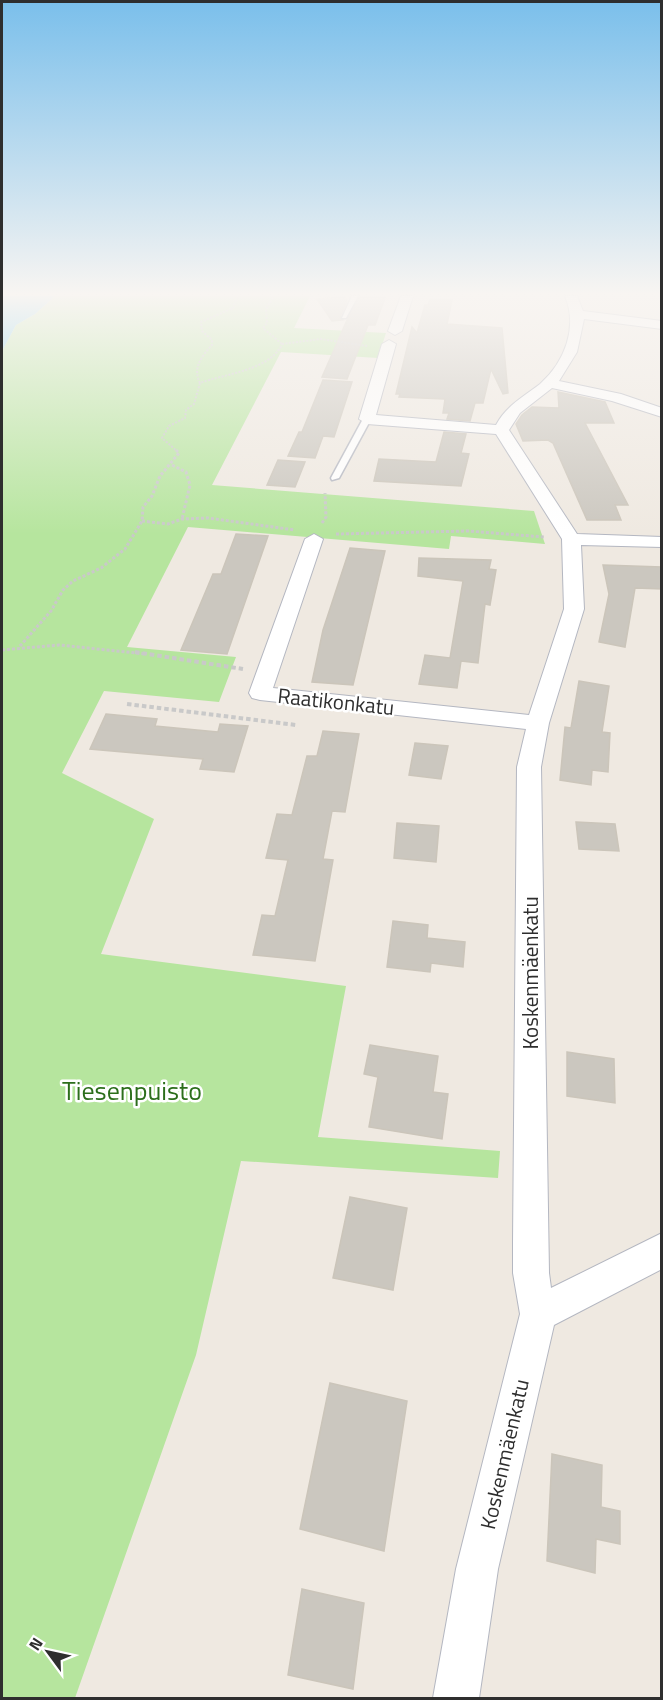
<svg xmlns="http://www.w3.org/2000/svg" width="663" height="1700" font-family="'Titillium Web',sans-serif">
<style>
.green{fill:#b6e59e}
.water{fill:#75cff0}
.building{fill:#cbc7bf;stroke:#cbc5ba;stroke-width:1.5}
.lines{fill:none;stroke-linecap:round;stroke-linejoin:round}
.lane-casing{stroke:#b4b7c1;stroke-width:3}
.street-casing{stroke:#b4b7c1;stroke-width:2}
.path-far2{stroke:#c9c9c9;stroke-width:2;stroke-dasharray:2 1.5;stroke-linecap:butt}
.path-far1{stroke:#c9c9c9;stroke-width:3;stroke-dasharray:3 2;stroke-linecap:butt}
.path{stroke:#c9c9c9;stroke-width:4;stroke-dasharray:4.5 3;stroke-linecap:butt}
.lane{fill:#fff;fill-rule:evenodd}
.street{fill:#fff;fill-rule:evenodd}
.labels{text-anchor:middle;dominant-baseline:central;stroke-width:5;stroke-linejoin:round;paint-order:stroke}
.street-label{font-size:21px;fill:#2e2e2e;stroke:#fff}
.near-park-label{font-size:26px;fill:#2c6e1b;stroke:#fff}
</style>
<rect width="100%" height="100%" fill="#efe9e1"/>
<!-- green -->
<path class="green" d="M55 296H310L294 328 386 333 378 358 281 352 212 485 534 511 545 544 451 536 449 549 188 527 127 647 236 657 219 702 104 691 62 773 154 819 101 954 346 986 318 1137 500 1151 498 1178 241 1161 196 1355 75 1698H2V351L16 325 35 314Z"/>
<!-- water -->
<path class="water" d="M2 296H55L35 314 16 325 2 351Z"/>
<!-- building -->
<g class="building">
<path d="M360 296 385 298 375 325H368L347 379 322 377 347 320Z"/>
<path d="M344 297 347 301 340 317 343 320 332 321 317 299Z"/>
<path d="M430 299 452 300 447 324 502 328 508 393 503 394 491 369 483 403H475L470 421 447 419 449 413H443L445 399 399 397 400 394H396L412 327 417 333 425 305H428Z"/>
<path d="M323 380 352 382 334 437 323 436 315 458 288 456 299 432H302Z"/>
<path d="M558 392 605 402 614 423H585L628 505H615L621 520H587L553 443 548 440 523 441 516 424 522 415 532 407 559 408Z"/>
<path d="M444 432 466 434 461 453 469 454 461 486 374 481 379 459 436 462Z"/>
<path d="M278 460 305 462 295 487 267 485Z"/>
<path d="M236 534 268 536 227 654 181 650 213 574H221Z"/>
<path d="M350 548 385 551 353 685 312 682 323 630Z"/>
<path d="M419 558 491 560 489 569 496 570 490 605 485 604 478 663 461 661 457 688 419 684 425 655 450 658 463 581 418 576Z"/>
<path d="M603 565 662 567V589L635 588 625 647 599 642 609 594Z"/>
<path d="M579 681 609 686 602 732 610 733 608 772 592 770 591 785 560 780 565 727 571 728Z"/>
<path d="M106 714 157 719 155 726 218 732 220 724 248 726 234 772 200 769 203 759 90 749Z"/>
<path d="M323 731 359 734 345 812 332 811 323 859 333 860 315 961 253 955 262 915 275 916 288 860 266 858 277 814 292 815 307 756H317Z"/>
<path d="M415 743 448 746 441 779 409 775Z"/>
<path d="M576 822 615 824 619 851 579 849Z"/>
<path d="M397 823 439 826 436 862 394 858Z"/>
<path d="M393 921 428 925 427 938 465 942 463 967 431 963 430 972 387 967Z"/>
<path d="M370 1045 438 1056 433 1092 448 1094 442 1139 369 1127 378 1077 364 1074Z"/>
<path d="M567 1052 614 1059 615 1103 567 1096Z"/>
<path d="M350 1197 407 1208 393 1290 333 1278Z"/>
<path d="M330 1383 407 1401 384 1551 300 1529Z"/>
<path d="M552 1454 602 1465 601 1507 620 1511V1544L596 1539 595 1573 547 1561Z"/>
<path d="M302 1589 364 1603 353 1689 288 1675Z"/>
</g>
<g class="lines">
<defs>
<g id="lane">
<path d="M352 296H358L346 318H342Z"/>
<path d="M364 417 371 419 339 478 332 480 331 478Z"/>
</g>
<g id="street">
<path d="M401 296H413L402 331 395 335 388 331Z"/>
<path d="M565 296H577L583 311 662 321V329L584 319 577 352 559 381 621 394 662 408V417L612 401 552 388 520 413 509 430 577 534 662 537V547L581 545 584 609 549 723 541 767 549 1273 551 1288 662 1233V1269L554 1325 498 1569 479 1698H433L456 1569 520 1314 513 1273V1244L517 767 526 729 260 700 252 698 249 693 305 539 314 534 323 539 273 688 529 715 564 609 562 539 496 434 367 424 359 419 382 344 389 340 396 344 376 415 496 425C506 406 523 397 540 384 565 362 578 327 565 296Z"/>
</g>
</defs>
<!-- lane casing -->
<use href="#lane" class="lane-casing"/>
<!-- street casing -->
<use href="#street" class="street-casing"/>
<!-- path-far2 -->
<g class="path-far2">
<path d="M270 296 273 298 266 309 267 323 263 328 282 344"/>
<path d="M282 344 321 339 367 346"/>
<path d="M200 383C192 368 202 356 212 345V340L202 331 201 322 233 308 238 296"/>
<path d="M178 452 162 438 169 426 185 418 186 410 194 404 200 383C224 374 271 370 282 344"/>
</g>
<!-- path-far1 -->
<g class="path-far1">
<path d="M172 465 186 472 190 485 182 519"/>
<path d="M142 521 168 524 182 519 208 518 295 530"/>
<path d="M322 523 326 517 325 493"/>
<path d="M336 534 468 531 544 537"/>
<path d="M20 646 51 611 63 590 73 581 101 568 125 549 142 521 143 507 152 496 160 476 179 453 176 450"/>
<path d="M2 650 59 645 146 654"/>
</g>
<!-- path -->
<g class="path">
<path d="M135 652 243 669"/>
<path d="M127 704 296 725"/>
</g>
<!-- lane -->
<use href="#lane" class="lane"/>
<!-- street -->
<use href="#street" class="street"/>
</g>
<!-- sky -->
<linearGradient id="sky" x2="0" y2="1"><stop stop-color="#7abfeb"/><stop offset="0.55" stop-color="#f8f5f2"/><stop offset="1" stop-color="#f8f5f2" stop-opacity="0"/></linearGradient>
<rect width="663" height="534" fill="url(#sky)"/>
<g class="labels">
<!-- street labels -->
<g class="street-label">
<text transform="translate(336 701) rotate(6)">Raatikonkatu</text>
<text transform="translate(530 973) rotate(-90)">Koskenmäenkatu</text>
<text transform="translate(504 1454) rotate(-77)">Koskenmäenkatu</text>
</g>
<!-- near-park labels -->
<g class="near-park-label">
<text x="132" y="1090">Tiesenpuisto</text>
</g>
</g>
<!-- border -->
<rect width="663" height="1700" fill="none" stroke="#2e2e2e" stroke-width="6"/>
<!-- north arrow -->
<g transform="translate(48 1652) rotate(303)" stroke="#ffffff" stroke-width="4.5" paint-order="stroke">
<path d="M0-4.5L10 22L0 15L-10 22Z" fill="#2e2e2e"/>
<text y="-9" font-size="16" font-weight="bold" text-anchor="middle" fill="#2e2e2e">N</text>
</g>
</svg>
